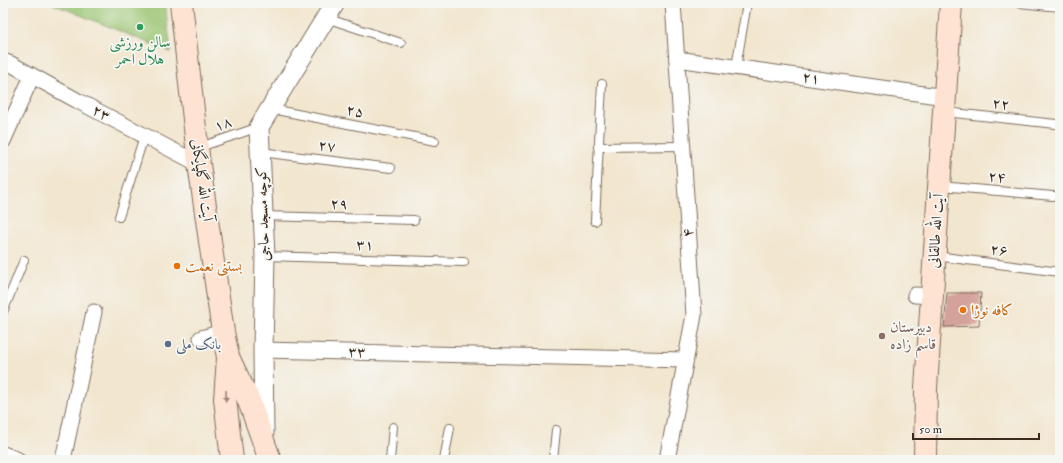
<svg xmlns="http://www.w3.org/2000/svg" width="1063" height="463" font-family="'IM FELL Double Pica',Amiri,serif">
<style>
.green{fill:#9ac571;stroke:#6a7848}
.building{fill:#d4a29a}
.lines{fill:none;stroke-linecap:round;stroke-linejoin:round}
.service-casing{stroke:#7b6c5c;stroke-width:10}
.minor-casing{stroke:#7b6c5c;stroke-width:17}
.tertiary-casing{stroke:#7b6c5c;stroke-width:21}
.secondary-casing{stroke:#7b6c5c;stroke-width:24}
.service{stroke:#fff;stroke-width:8}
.minor{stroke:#fff;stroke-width:15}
.tertiary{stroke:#fff;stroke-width:19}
.secondary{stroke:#fee3d2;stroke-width:22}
.oneway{fill:#9c8678}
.leisure-dot{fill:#2e9e5b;stroke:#f6f6f2;stroke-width:1.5}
.food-dot{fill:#e8710a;stroke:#f6f6f2;stroke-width:1.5}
.education-dot{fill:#8d6e63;stroke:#f6f6f2;stroke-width:1.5}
.service-dot{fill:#5c6f8a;stroke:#f6f6f2;stroke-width:1.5}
.labels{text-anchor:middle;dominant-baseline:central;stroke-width:3.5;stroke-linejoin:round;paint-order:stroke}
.leisure-label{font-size:15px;fill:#27864d;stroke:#f6f6f2}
.street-label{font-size:15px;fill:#3b2a1e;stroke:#f6f6f2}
.food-label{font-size:15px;fill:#c56008;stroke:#f6f6f2;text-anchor:start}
.education-label{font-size:15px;fill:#785e54;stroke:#f6f6f2;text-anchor:start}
.service-label{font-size:15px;fill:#4e5e75;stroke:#f6f6f2;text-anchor:start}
</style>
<rect width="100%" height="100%" fill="#f6f6f2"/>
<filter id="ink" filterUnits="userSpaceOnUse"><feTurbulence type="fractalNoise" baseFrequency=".025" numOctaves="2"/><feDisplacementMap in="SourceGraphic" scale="8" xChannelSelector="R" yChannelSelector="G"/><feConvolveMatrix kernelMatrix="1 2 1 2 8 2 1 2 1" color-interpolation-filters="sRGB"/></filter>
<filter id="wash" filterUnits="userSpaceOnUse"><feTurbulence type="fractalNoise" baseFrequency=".012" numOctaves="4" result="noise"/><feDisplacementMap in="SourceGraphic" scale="16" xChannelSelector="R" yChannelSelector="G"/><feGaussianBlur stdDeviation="0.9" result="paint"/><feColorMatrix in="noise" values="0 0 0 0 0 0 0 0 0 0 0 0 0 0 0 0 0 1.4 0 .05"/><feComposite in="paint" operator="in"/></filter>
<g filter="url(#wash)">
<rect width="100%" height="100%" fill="#f2e6cf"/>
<!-- green -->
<path class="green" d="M51 3H165L171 52Z"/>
<g id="blocks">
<!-- building -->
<path class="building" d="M947 293H981L979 326 944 327Z"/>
</g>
</g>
<g filter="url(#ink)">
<use href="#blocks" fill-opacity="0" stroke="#7b6c5c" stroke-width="1"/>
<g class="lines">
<defs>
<g id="service">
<path d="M1019 3 1060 7"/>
<path d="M326 18 401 43"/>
<path d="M736 67 747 3"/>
<path d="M271 109 435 141"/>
<path d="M945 112 1056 124"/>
<path d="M598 147 683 146"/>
<path d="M197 148 259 127"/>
<path d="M260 152 391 168"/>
<path d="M940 186 1053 196"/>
<path d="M263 216 414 220"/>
<path d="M119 217 144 136"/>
<path d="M595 221 602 84"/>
<path d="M265 256 464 262"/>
<path d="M936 256 1060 272"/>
<path d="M3 312 24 260"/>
<path d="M390 460 393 427"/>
<path d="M444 460 450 428"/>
<path d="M553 460 556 430"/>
</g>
<g id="minor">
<path d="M677 59 945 97"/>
<path d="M3 61 11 64 78 101 199 164"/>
<path d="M3 141 32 76"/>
<path d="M915 295 932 296"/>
<path d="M201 338 223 332"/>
<path d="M263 350 685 360"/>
<path d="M3 454 18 460"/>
<path d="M63 460 94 312"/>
<path d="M667 460 694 315 673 3"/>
</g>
<path id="tertiary" d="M264 434 263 350 265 256 259 127 335 3"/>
<g id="secondary">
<path d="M181 3 199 164 223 332 228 357 249 401 270 460"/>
<path d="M228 358 225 399 232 460"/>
<path d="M925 460 926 388 951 3"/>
</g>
</defs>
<!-- service casing -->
<use href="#service" class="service-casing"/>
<!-- minor casing -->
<use href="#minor" class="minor-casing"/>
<!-- tertiary casing -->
<use href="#tertiary" class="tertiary-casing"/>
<!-- secondary casing -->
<use href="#secondary" class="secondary-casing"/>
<!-- service -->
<use href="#service" class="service"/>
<!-- minor -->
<use href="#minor" class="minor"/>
<!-- tertiary -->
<use href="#tertiary" class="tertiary"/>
<!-- secondary -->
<use href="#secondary" class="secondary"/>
</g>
<!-- one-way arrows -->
<defs><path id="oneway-solid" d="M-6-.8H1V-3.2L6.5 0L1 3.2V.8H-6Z"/></defs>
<use class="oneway" href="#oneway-solid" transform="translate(226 396) rotate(91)"/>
</g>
<!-- markers -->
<circle class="leisure-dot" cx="140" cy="27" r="4"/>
<g class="food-dot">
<circle cx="177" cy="266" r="4"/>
<circle cx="963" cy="310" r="4"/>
</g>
<circle class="education-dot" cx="882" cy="336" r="4"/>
<circle class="service-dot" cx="168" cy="344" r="4"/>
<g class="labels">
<!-- leisure labels -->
<g class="leisure-label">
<text x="140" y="42">سالن ورزشی<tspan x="140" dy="17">هلال احمر</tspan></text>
</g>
<!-- street labels -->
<g class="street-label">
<text transform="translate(811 78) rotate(8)">۲۱</text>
<text transform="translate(1001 104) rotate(6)">۲۲</text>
<text transform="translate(355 111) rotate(11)">۲۵</text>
<text transform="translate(101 113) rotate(28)">۲۳</text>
<text transform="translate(223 124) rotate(-20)">۱۸</text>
<text transform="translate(327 146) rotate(7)">۲۷</text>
<text transform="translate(997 177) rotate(5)">۲۴</text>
<text transform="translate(202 180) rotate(82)">آیت الله گلپایگانی</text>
<text transform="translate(339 204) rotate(1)">۲۹</text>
<text transform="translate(263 214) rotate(-92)">کوچه مسجد حاجی</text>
<text transform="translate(936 231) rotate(-86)">آیت الله طالقانی</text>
<text transform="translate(688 233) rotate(-94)">۴</text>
<text transform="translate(365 245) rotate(2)">۳۱</text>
<text transform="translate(999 250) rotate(7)">۲۶</text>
<text transform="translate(357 352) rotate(1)">۳۳</text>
</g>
<!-- food labels -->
<g class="food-label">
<text x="185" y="266">بستنی نعمت</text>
<text x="971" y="310">کافه نوژا</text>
</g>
<!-- education labels -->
<g class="education-label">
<text x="890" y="327">دبیرستان<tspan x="890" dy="17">قاسم زاده</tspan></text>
</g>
<!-- service labels -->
<g class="service-label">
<text x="176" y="344">بانک ملی</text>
</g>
</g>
<!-- margin -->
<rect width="1063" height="463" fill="none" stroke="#f6f6f2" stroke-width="16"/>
<!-- scale -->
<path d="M913 433v6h126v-6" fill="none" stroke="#3b2a1e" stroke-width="2"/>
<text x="919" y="433" font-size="12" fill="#3b2a1e" stroke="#f6f6f2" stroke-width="3" paint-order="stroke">50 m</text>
</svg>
